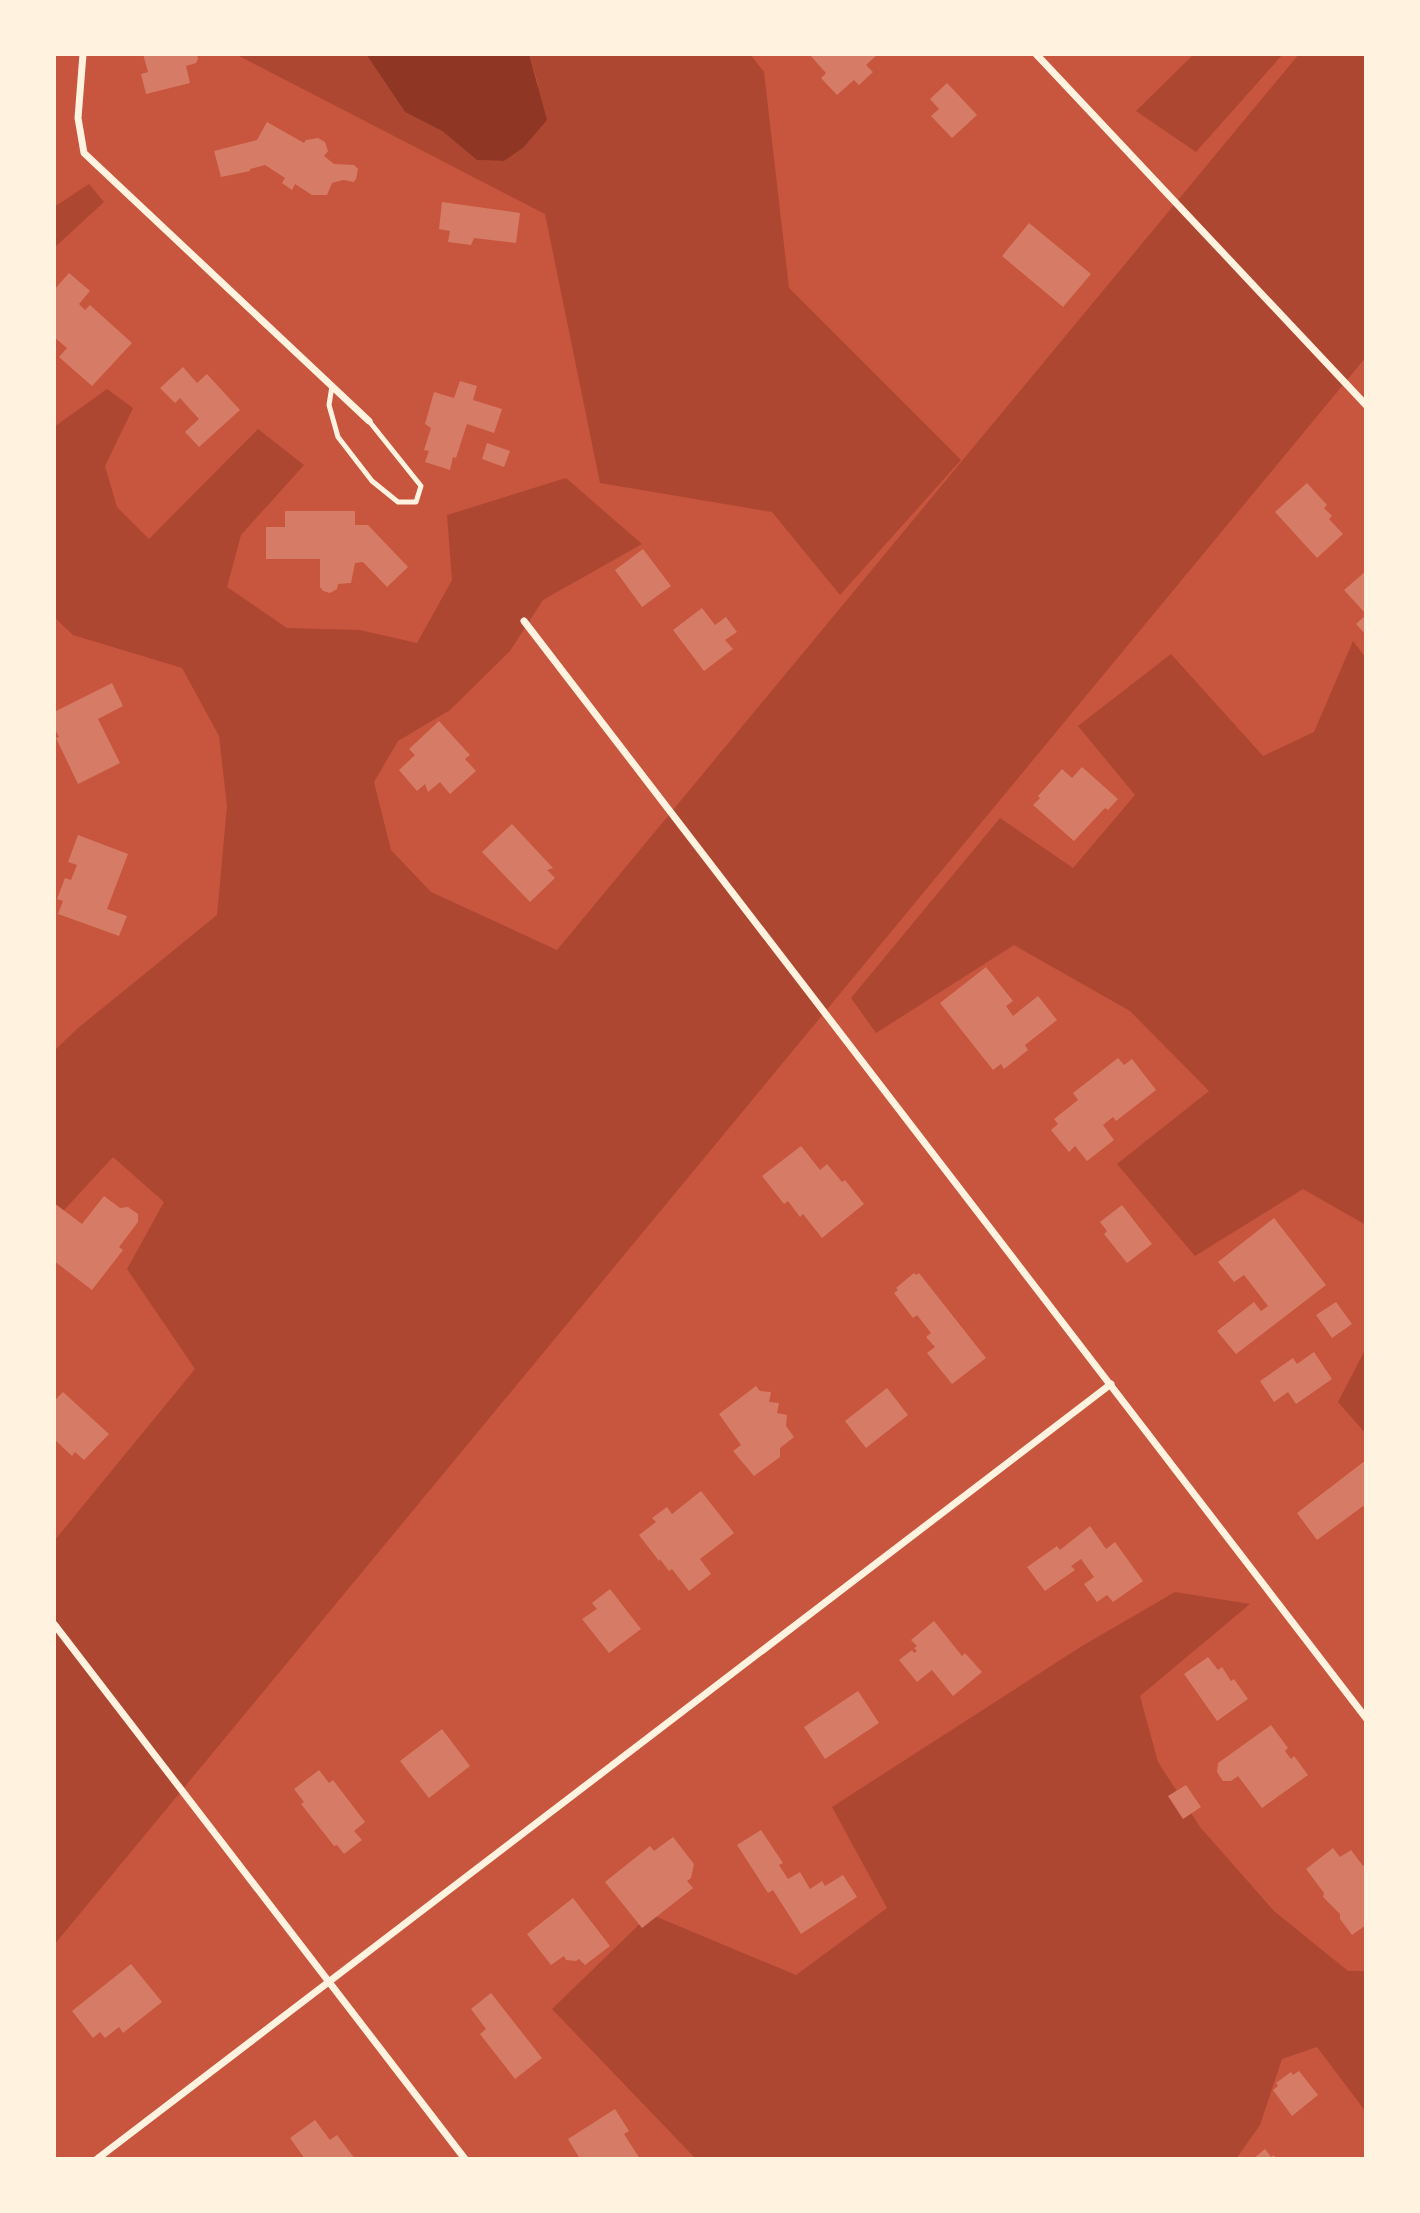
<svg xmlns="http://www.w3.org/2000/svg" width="1420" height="2213" font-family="'Nunito Sans',sans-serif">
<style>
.green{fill:#ae4732}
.water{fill:#8f3625}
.building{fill:#d67c66}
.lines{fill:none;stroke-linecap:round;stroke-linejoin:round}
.service{stroke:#fff3e0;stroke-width:5}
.minor{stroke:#fff3e0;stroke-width:7}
</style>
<rect width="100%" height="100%" fill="#c8553d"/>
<!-- green -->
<g class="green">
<path d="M235 54H366L405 112 442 131 477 160 504 161 523 148 538 84 529 54H750L764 72 789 288 961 460 840 595 772 512 600 483 545 214Z"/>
<path d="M1194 54H1283L1196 152 1136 111Z"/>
<path d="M1299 54H1366V357L54 1945V1541L195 1369 127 1269 164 1202 113 1157 54 1221V1051L78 1028 217 915 227 806 219 736 182 668 73 635 54 617V427L107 389 133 408 105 466 117 507 149 539 258 429 304 465 241 535 227 587 287 628 360 630 417 643 452 580 447 515 566 478 642 544 543 600 510 651 450 710 398 741 374 782 391 850 431 892 557 950Z"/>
<path d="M89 184 104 202 54 248V207Z"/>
<path d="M1353 641 1366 658V1225L1303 1189 1195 1256 1117 1164 1209 1091 1130 1011 1014 945 876 1033 851 998 1000 818 1073 868 1135 795 1078 726 1171 654 1263 756 1314 732Z"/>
<path d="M1366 1348V1434L1338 1402Z"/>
<path d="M1175 1592 1250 1604 1140 1696 1158 1762 1200 1827 1274 1911 1348 1971H1366V2112L1317 2047 1282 2059 1260 2125 1236 2159H696L552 2009 650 1914 796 1975 887 1908 832 1807 1082 1646Z"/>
</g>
<!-- water -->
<path class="water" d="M366 54H529L547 120 523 148 504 161 477 160 442 131 405 112Z"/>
<!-- building -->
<g class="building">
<path d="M143 54H197L198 59 196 63 186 66 190 83 146 94 141 74 148 72Z"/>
<path d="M809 54H878L866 65 873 72 859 85 854 80 837 95 821 78 826 73Z"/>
<path d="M947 83 977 115 952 138 931 116 939 109 930 99Z"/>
<path d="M267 122 304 143 306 140 318 138 325 142 328 151 324 156 334 164 354 165 358 169 356 179 354 182 343 180 332 183 327 195H312L295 184 292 190 282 183 285 178 265 165 250 169V171L221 177 214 151 257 140Z"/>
<path d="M442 202 520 213 516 243 474 238 471 245 448 242 450 231 439 229Z"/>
<path d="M1029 223 1091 274 1063 307 1002 256Z"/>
<path d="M69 273 90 291 79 304 85 310 90 305 132 343 92 386 59 357 67 348 54 337V290Z"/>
<path d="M183 367 197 383 207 374 240 410 199 447 185 432 199 419 180 398 175 403 160 388Z"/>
<path d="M460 381 477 386 473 400 502 409 494 433 467 424 456 458 453 457 450 470 425 462 429 451 424 450 431 428 425 424 434 392 454 398Z"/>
<path d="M487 443 510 451 504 467 482 459Z"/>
<path d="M1307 483 1327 505 1324 508 1332 516 1329 519 1343 534 1317 558 1275 512Z"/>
<path d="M285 511H355V525H368L408 567 387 587 363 562 355 563 351 583 338 584 337 589 330 593 323 591 320 587V559H266V527H285Z"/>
<path d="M643 549 671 586 642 607 615 570Z"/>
<path d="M1366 571V614L1344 590Z"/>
<path d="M702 608 715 625 726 617 737 632 725 640 733 649 704 671 673 630Z"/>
<path d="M1366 615V635L1356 624Z"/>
<path d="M112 683 123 706 98 719 120 763 78 784 56 738 59 737 54 727V712Z"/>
<path d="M439 721 470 755 465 759 476 771 450 794 440 782 428 792 425 784 417 791 399 770 415 755 409 749Z"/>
<path d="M1082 767 1118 799 1108 810 1105 808 1074 841 1033 805 1040 798 1038 796 1062 769 1072 778Z"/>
<path d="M512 824 553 868 547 870 555 878 530 902 482 852Z"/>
<path d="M78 835 128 854 107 909 127 916 119 936 58 914 63 901 57 899 65 878 71 880 77 865 68 862Z"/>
<path d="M986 967 1013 1001 1006 1006 1013 1016 1038 996 1057 1020 1025 1045 1028 1050 1004 1069 1001 1064 993 1070 940 1003Z"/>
<path d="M1118 1058 1124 1065 1132 1059 1156 1090 1116 1121 1113 1117 1103 1125 1114 1140 1087 1161 1075 1146 1069 1152 1051 1130 1058 1124 1054 1119 1078 1100 1073 1093Z"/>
<path d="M801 1146 820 1170 827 1164 842 1182 845 1180 864 1204 822 1238 803 1214 800 1217 788 1201 784 1204 762 1176Z"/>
<path d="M104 1196 120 1208 128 1207 138 1214V1222L119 1247 123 1250 92 1290 54 1261V1203L82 1224Z"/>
<path d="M1122 1205 1152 1244 1127 1263 1104 1234 1107 1231 1100 1222Z"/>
<path d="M1274 1218 1326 1285 1236 1354 1217 1331 1254 1302 1261 1311 1268 1306 1244 1275 1234 1282 1218 1262Z"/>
<path d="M914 1273 916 1275 919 1273 986 1358 952 1384 927 1353 935 1347 926 1337 931 1333 917 1315 913 1318 894 1293 898 1290 896 1288Z"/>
<path d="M1336 1302 1352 1324 1332 1338 1316 1315Z"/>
<path d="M1314 1352 1332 1379 1296 1404 1288 1392 1274 1402 1260 1381 1293 1358 1297 1364Z"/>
<path d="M756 1386 760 1391 771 1392 769 1402 779 1403 777 1413 787 1415 786 1426 794 1437 780 1448V1457L754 1476 733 1451 741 1445 719 1414Z"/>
<path d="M887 1388 908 1415 866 1448 845 1421Z"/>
<path d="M63 1392 109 1434 84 1460 75 1452 72 1456 54 1439V1401Z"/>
<path d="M1366 1460V1504L1317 1540 1297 1513Z"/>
<path d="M701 1491 734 1533 700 1559 711 1574 689 1591 672 1569 669 1571 660 1559 659 1561 639 1535 656 1522 652 1518 667 1507 672 1514Z"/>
<path d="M1090 1526 1106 1549 1115 1542 1143 1581 1113 1602 1107 1595 1097 1602 1084 1584 1094 1577 1081 1559 1071 1566 1075 1570 1045 1591 1027 1567 1057 1546 1060 1550Z"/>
<path d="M610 1589 641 1629 609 1653 582 1619 597 1609 592 1603Z"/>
<path d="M934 1621 962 1656 965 1653 982 1672 953 1696 932 1670 917 1682 899 1660 912 1650 914 1653 917 1651 914 1648 917 1646 911 1640Z"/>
<path d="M1208 1657 1218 1670 1222 1667 1231 1681 1234 1679 1248 1699 1217 1721 1184 1674Z"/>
<path d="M858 1691 879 1723 825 1759 804 1727Z"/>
<path d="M1271 1725 1288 1748 1285 1751 1291 1759 1294 1756 1308 1775 1262 1808 1238 1776 1231 1781H1223L1217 1772 1218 1763Z"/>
<path d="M442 1729 470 1766 429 1798 400 1761Z"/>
<path d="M319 1770 329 1783 333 1780 365 1822 354 1831 362 1840 344 1854 337 1845 334 1846 301 1804 304 1802 294 1789Z"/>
<path d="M1186 1785 1201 1807 1183 1819 1168 1796Z"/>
<path d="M761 1830 783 1863 779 1865 788 1879 800 1872 810 1889 822 1881 825 1886 843 1875 857 1897 801 1934 773 1890 768 1893 737 1845Z"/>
<path d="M673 1837 694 1864 691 1878 687 1881 693 1888 642 1928 605 1882 650 1846 654 1851Z"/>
<path d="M1333 1848 1340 1857 1351 1850 1363 1866 1366 1864V1925L1352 1935 1340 1919V1914L1323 1897 1324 1893 1306 1869Z"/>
<path d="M573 1898 610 1946 585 1965 579 1959 576 1961 566 1960 564 1956 551 1965 527 1934Z"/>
<path d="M131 1964 162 2002 123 2033 119 2027 105 2038 100 2032 93 2038 72 2011Z"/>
<path d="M491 1993 542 2058 515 2079 480 2034 486 2029 471 2009Z"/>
<path d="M1299 2071 1318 2095 1292 2116 1273 2090 1278 2086 1276 2083 1291 2072 1293 2075Z"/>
<path d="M615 2109 629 2131 624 2134 640 2159H580L568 2139Z"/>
<path d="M315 2120 330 2140 337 2135 355 2159H305L290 2138Z"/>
<path d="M1265 2149 1271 2157 1274 2155 1276 2159H1253Z"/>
</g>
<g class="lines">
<!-- service -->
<path class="service" d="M332 386 329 405 338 437 372 481 398 502H416L421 486 369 421"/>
<!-- minor -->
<g class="minor">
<path d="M83 54 78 118 84 153 369 421"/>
<path d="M1036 54 1366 405"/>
<path d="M524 621 1366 1718"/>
<path d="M54 1624 465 2159"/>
<path d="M97 2159 1111 1384"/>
</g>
</g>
<!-- border -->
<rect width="1420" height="2213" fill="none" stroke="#fff3e0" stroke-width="112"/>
</svg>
